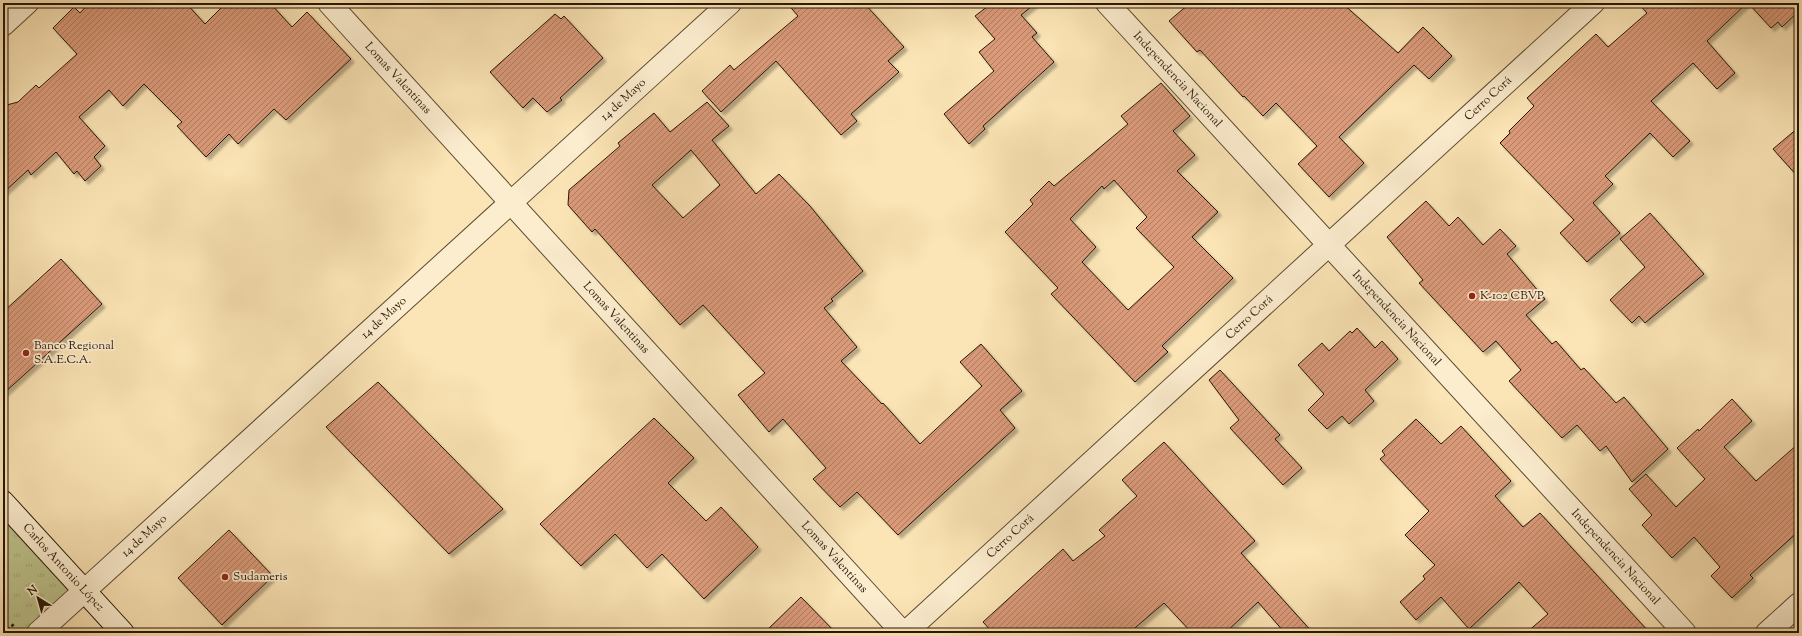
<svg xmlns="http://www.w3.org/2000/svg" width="1802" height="636" font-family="'Sorts Mill Goudy',serif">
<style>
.park{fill:url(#park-tufts);stroke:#726d4a}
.building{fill:url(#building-hatch);stroke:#271605;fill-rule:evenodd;filter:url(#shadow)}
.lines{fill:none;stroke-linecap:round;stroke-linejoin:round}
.minor-casing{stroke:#5c4a31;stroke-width:24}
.tertiary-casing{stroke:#5c4a31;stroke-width:24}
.secondary-casing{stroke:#271605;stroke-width:24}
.path{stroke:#271605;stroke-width:2.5;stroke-dasharray:3 2;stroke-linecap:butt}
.minor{stroke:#fcedcf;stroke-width:22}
.tertiary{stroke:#fcedcf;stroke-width:22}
.secondary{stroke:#fcedcf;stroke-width:22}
.poi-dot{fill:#8f2418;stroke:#fcedcf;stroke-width:1.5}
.labels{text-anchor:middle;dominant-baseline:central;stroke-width:3.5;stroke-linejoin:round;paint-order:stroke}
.street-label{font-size:12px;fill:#271605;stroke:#fcedcf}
.poi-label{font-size:12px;fill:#271605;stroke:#fcedcf;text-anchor:start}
</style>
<defs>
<pattern id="park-tufts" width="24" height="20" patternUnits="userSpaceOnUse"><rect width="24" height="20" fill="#bec48e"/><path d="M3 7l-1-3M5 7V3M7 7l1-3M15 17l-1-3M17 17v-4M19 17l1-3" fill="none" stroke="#a3a879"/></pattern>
<pattern id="building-hatch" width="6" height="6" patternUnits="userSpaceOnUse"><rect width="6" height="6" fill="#da9a7a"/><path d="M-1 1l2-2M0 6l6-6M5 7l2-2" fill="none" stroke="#b17d62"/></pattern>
<filter id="shadow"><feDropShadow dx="3.5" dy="3.5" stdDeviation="1" flood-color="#0004"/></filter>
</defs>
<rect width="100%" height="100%" fill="#fbe4b5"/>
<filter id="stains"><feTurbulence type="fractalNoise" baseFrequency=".005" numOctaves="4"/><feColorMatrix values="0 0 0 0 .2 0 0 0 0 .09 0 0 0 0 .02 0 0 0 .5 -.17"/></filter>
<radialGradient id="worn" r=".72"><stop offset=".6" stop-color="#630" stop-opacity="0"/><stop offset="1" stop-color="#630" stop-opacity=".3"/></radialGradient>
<!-- park -->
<path class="park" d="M3 502 84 591 38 633H3Z"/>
<!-- building -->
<g class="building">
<path d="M89 3H186L205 24 226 3H270L292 27 307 12 351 59 286 120 274 109 238 144 229 134 206 157 177 126 182 122 144 84 123 106 109 90 79 117 105 146 94 157 101 166 85 181 77 171 74 174 56 152 31 175 28 170 3 193V106L18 102 36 85 39 88 77 54 53 28 74 7 80 13Z"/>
<path d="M787 3H864L904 47 888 61 899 72 851 114 857 121 841 135 776 61 721 112 702 91 730 65 734 70 798 16Z"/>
<path d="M992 3H1036L1021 15 1037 33 1032 37 1054 62 983 126 985 129 969 144 944 114 994 71 979 52 995 39 975 16Z"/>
<path d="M1190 3H1342L1398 53 1423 27 1452 56 1429 79 1414 65 1339 137 1364 163 1329 197 1298 164 1317 146 1276 103 1263 116 1244 96 1243 97 1200 50 1197 52 1169 21Z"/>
<path d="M1638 3H1747L1707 41 1735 73 1717 89 1693 63 1651 101 1690 141 1673 157 1650 133 1605 176 1613 184 1593 203 1620 233 1587 262 1560 233 1574 220 1500 143 1510 133 1509 131 1534 106 1527 98 1596 34 1608 47 1647 13Z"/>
<path d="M1748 3H1799V11L1782 27 1778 22 1771 28Z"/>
<path d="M555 14 561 19 564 16 603 58 560 98 562 100 547 112 533 98 523 108 490 72Z"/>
<path d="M1161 83 1190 116 1173 131 1195 155 1177 171 1218 212 1192 237 1233 278 1162 346 1168 352 1135 382 1051 294 1058 288 1005 232 1033 204 1030 200 1049 181 1054 186 1128 124 1121 116ZM1114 180 1147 217 1136 228 1174 267 1128 310 1082 262 1096 247 1070 219 1102 186 1104 189Z"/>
<path d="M707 102 729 126 712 140 756 194 779 174 810 206 863 271 831 299 833 301 824 308 857 347 841 361 882 404 883 403 920 444 982 386 960 362 981 344 1022 391 1000 410 1015 428 898 535 857 492 840 507 813 479 826 468 783 419 769 432 738 395 765 373 703 305 680 325 595 229 592 232 568 205 569 190 620 146 618 143 654 113 670 132ZM691 150 720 185 683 218 652 185Z"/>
<path d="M1799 127V178L1773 149Z"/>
<path d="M1426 201 1449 226 1458 217 1483 245 1500 229 1516 246 1507 254 1545 299 1526 315 1552 344 1556 341 1581 370 1584 368 1616 403 1624 397 1668 449 1632 482 1606 446 1600 451 1577 425 1562 438 1509 381 1521 370 1496 341 1483 352 1419 283 1423 280 1387 237Z"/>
<path d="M1650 213 1704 274 1645 323 1639 316 1632 323 1610 300 1645 267 1620 239Z"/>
<path d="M61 259 102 304 3 394V312Z"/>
<path d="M1357 328 1375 348 1382 341 1398 359 1365 390 1374 401 1349 424 1342 416 1327 429 1308 410 1324 394 1298 365 1322 343 1329 351 1350 331 1352 333Z"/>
<path d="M1220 370 1280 435 1275 439 1302 468 1283 485 1230 428 1239 420 1209 380Z"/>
<path d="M378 382 503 509 449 554 326 427Z"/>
<path d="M1732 399 1752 421 1724 447 1756 481 1799 443V531L1750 575 1753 578 1732 598 1711 576 1720 567 1694 537 1672 558 1642 525 1652 515 1629 489 1646 474 1676 507 1705 479 1677 448 1698 429 1699 431Z"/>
<path d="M654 418 694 458 668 483 706 521 721 507 758 547 704 599 662 554 647 568 615 534 581 566 540 524Z"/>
<path d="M1416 419 1441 444 1461 426 1511 481 1495 496 1523 527 1540 513 1650 633H1526L1548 614 1519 582 1469 629 1441 597 1416 620 1400 602 1425 579 1423 576 1435 565 1405 535 1429 511 1380 459 1385 455 1382 451Z"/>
<path d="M1164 442 1255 541 1241 553 1313 633H1285L1258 602 1225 633H1192L1164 603 1129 633H993L983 622 1063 549 1073 561 1105 536 1099 530 1137 496 1122 480Z"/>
<path d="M229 530 273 576 222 625 178 578Z"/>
<path d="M801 597 836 633H764Z"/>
</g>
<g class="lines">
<defs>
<g id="minor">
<path id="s1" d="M329 3 903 633"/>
<path id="s2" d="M1107 3 1685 633"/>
<path d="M3 25 27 3"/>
<path id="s3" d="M38 633 730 3"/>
<path id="s4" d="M905 633 1593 3"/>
</g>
<path id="tertiary" d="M1767 633 1799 604"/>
<g id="secondary">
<path id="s5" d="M3 502 123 633"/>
</g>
</defs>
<!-- minor casing -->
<use href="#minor" class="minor-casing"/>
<!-- tertiary casing -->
<use href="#tertiary" class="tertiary-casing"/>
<!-- secondary casing -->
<use href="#secondary" class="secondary-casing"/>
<!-- path -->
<path class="path" d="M4 633 14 624"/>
<!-- minor -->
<use href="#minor" class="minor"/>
<!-- tertiary -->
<use href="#tertiary" class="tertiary"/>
<!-- secondary -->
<use href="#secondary" class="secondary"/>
</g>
<!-- markers -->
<g class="poi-dot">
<circle cx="1472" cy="296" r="4"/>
<circle cx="26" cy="353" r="4"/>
<circle cx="225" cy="577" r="4"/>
</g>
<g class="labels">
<!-- street labels -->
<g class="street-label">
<text stroke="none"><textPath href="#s1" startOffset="102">Lomas Valentinas</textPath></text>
<text stroke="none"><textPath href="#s2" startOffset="104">Independencia Nacional</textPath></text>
<text stroke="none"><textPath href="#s4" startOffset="791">Cerro Corá</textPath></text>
<text stroke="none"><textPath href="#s3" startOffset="792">14 de Mayo</textPath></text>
<text stroke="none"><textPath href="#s3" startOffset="468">14 de Mayo</textPath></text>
<text stroke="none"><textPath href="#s1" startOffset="426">Lomas Valentinas</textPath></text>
<text stroke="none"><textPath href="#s4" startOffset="467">Cerro Corá</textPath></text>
<text stroke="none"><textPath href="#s2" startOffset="428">Independencia Nacional</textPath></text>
<text stroke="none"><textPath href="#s3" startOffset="144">14 de Mayo</textPath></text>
<text stroke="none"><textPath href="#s4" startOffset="143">Cerro Corá</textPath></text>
<text stroke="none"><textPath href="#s1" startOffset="750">Lomas Valentinas</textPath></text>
<text stroke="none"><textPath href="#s2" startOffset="752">Independencia Nacional</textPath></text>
<text stroke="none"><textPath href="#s5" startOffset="89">Carlos Antonio López</textPath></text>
</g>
<!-- poi labels -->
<g class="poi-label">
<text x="1480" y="296">K-102 CBVP</text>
<text x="34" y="346">Banco Regional<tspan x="34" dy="14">S.A.E.C.A.</tspan></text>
<text x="233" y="577">Sudameris</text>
</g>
</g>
<!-- margin -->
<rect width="1802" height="636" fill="none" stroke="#fbe4b5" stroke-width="16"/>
<rect x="4" y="4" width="1794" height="628" fill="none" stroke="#271605" stroke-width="2"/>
<rect x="8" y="8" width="1786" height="620" fill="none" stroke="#271605"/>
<!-- north arrow -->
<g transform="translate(38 598) rotate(323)" stroke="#fcedcf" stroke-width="3" paint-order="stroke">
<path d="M0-3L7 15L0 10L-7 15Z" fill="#271605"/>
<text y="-6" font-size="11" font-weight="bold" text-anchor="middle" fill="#271605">N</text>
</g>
<rect width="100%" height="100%" filter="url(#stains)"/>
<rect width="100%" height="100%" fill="url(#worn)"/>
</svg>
